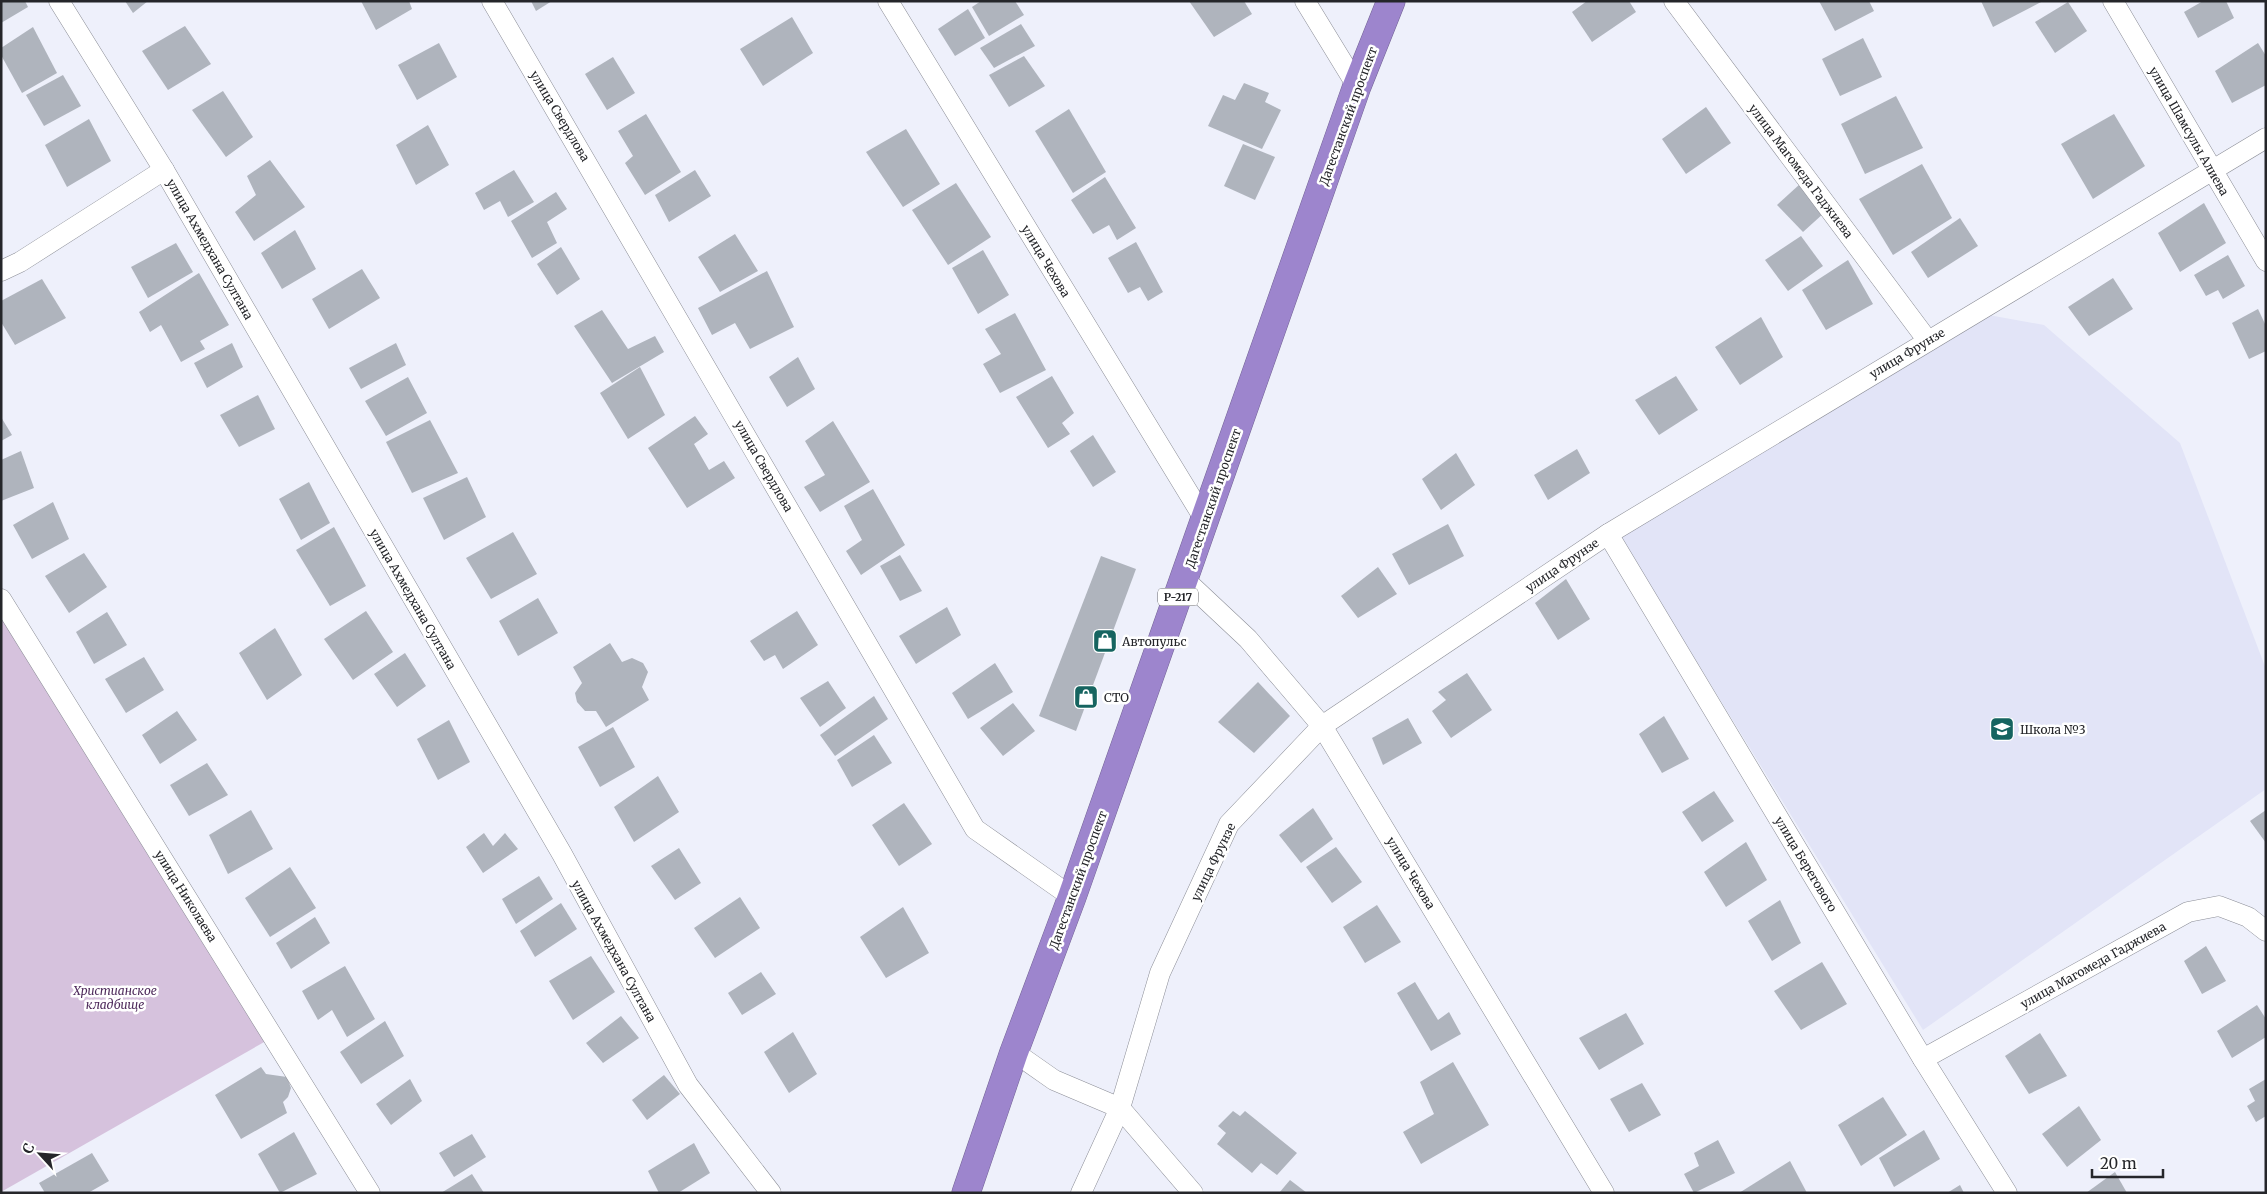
<svg xmlns="http://www.w3.org/2000/svg" width="2267" height="1194" font-family="Merriweather,serif">
<style>
.built{fill:#e2e4f7}
.green{fill:#d6c2dd}
.building{fill:#afb4bd}
.lines{fill:none;stroke-linecap:round;stroke-linejoin:round}
.street-casing{stroke:#8c8e97;stroke-width:21}
.highway-casing{stroke:#736494;stroke-width:29}
.street{stroke:#fff;stroke-width:20}
.highway{stroke:#9d85cd;stroke-width:28}
.labels{text-anchor:middle;dominant-baseline:central;stroke-width:5;stroke-linejoin:round;paint-order:stroke}
.shield{fill:#fff;stroke:#66676a;stroke-width:1}
.shield-label{font-size:11px;font-weight:bold;fill:#25262a}
.street-label{font-size:12px;fill:#25262a;stroke:#fff}
.poi-label{font-size:12px;fill:#25262a;stroke:#fff;text-anchor:start}
.park-label{font-size:12px;font-style:italic;fill:#4e2a5b;stroke:#fff}
</style>
<rect width="100%" height="100%" fill="#eef0fb"/>
<!-- built -->
<path class="built" d="M1961 310 2044 325 2180 443 2266 669V789L1923 1030 1619 535Z"/>
<!-- green -->
<path class="green" d="M1 599 273 1037 1 1192Z"/>
<!-- building -->
<g class="building">
<path d="M1 1H25L28 7 1 23Z"/>
<path d="M125 1H148L133 13Z"/>
<path d="M361 1H409L412 9 376 30Z"/>
<path d="M531 1H552L536 11Z"/>
<path d="M981 1H1015L1024 15 989 36 972 7Z"/>
<path d="M1189 1H1244L1252 14 1214 37Z"/>
<path d="M1587 1H1629L1636 12 1592 42 1572 12Z"/>
<path d="M1819 1H1869L1874 11 1835 31Z"/>
<path d="M1981 1H2043L1993 27Z"/>
<path d="M2203 1H2226L2234 18 2198 38 2184 12Z"/>
<path d="M2068 2 2087 31 2055 53 2035 22Z"/>
<path d="M968 9 985 38 955 56 938 29Z"/>
<path d="M792 17 813 53 763 86 740 49Z"/>
<path d="M1021 24 1035 46 994 68 980 48Z"/>
<path d="M185 26 211 64 168 90 142 51Z"/>
<path d="M33 27 57 73 22 93 1 55V48Z"/>
<path d="M1863 38 1882 77 1840 96 1822 59Z"/>
<path d="M439 43 457 77 417 100 398 65Z"/>
<path d="M2258 43 2266 56V85L2232 103 2215 71Z"/>
<path d="M1024 56 1045 86 1009 107 989 75Z"/>
<path d="M613 57 635 93 607 110 585 74Z"/>
<path d="M63 75 81 106 44 126 26 95Z"/>
<path d="M1244 83 1269 93 1265 102 1281 110 1262 149 1208 126 1223 95 1235 100Z"/>
<path d="M223 91 253 137 226 157 192 110Z"/>
<path d="M1896 96 1923 148 1865 174 1841 124Z"/>
<path d="M1706 107 1731 143 1686 174 1662 139Z"/>
<path d="M1069 109 1106 172 1073 193 1035 131Z"/>
<path d="M646 114 681 172 645 195 625 163 633 156 618 131Z"/>
<path d="M2114 114 2145 166 2093 199 2061 144Z"/>
<path d="M89 119 111 161 67 187 45 145Z"/>
<path d="M428 125 449 165 416 185 396 145Z"/>
<path d="M906 129 940 184 903 207 866 152Z"/>
<path d="M1243 144 1275 157 1255 200 1224 186Z"/>
<path d="M270 160 305 207 254 241 235 212 256 195 247 176Z"/>
<path d="M1922 164 1952 218 1893 255 1859 199Z"/>
<path d="M514 170 534 202 508 217 500 201 484 210 475 193Z"/>
<path d="M695 170 711 196 669 222 655 195Z"/>
<path d="M1105 177 1136 228 1117 240 1109 225 1093 234 1071 200Z"/>
<path d="M956 183 991 237 948 265 912 210Z"/>
<path d="M1800 184 1824 213 1803 232 1777 205Z"/>
<path d="M556 192 567 209 547 222 557 243 532 258 511 221Z"/>
<path d="M2204 203 2226 243 2180 272 2158 233Z"/>
<path d="M1960 218 1978 246 1928 278 1911 252Z"/>
<path d="M295 230 316 269 282 289 261 253Z"/>
<path d="M735 234 758 271 720 292 698 257Z"/>
<path d="M1801 236 1823 266 1788 291 1765 260Z"/>
<path d="M1136 242 1163 292 1148 301 1140 287 1128 293 1108 258Z"/>
<path d="M176 243 193 272 148 298 131 267Z"/>
<path d="M561 247 580 279 557 295 537 264Z"/>
<path d="M983 250 1009 295 978 314 952 268Z"/>
<path d="M2228 255 2245 286 2223 299 2218 290 2206 296 2194 275Z"/>
<path d="M1848 260 1873 304 1826 330 1802 290Z"/>
<path d="M362 269 380 298 329 329 312 299Z"/>
<path d="M767 271 794 327 750 349 735 323 712 335 698 308Z"/>
<path d="M199 273 229 325 200 341 205 349 181 362 161 325 150 332 139 312Z"/>
<path d="M2113 278 2133 309 2089 336 2068 307Z"/>
<path d="M42 279 66 318 15 345 1 322V301Z"/>
<path d="M2258 309 2266 326V351L2249 359 2232 323Z"/>
<path d="M602 310 628 349 655 336 664 352 612 383 574 326Z"/>
<path d="M1015 313 1046 370 1000 393 983 364 1001 354 985 329Z"/>
<path d="M1761 317 1783 357 1740 385 1715 347Z"/>
<path d="M232 343 243 367 207 388 194 363Z"/>
<path d="M396 343 406 365 361 389 349 368Z"/>
<path d="M798 357 815 389 787 407 769 377Z"/>
<path d="M640 367 665 415 628 439 600 393Z"/>
<path d="M1052 376 1074 413 1062 423 1070 434 1048 448 1016 397Z"/>
<path d="M1676 376 1698 410 1659 435 1635 400Z"/>
<path d="M408 377 427 413 386 436 365 401Z"/>
<path d="M258 395 275 429 239 447 220 415Z"/>
<path d="M695 416 708 434 694 444 709 470 724 461 735 478 687 508 648 448Z"/>
<path d="M1 417 12 435 1 441Z"/>
<path d="M430 420 458 473 412 493 386 442Z"/>
<path d="M833 421 870 482 820 512 804 487 825 475 805 441Z"/>
<path d="M1093 435 1116 472 1093 487 1070 451Z"/>
<path d="M1577 449 1590 473 1548 500 1534 475Z"/>
<path d="M21 451 34 488 1 501V460Z"/>
<path d="M1456 453 1475 485 1441 510 1422 479Z"/>
<path d="M467 477 486 517 444 540 423 498Z"/>
<path d="M309 482 330 523 301 540 279 499Z"/>
<path d="M873 489 905 545 861 575 846 551 862 540 844 506Z"/>
<path d="M53 502 69 539 32 559 13 525Z"/>
<path d="M1448 524 1464 556 1409 585 1392 554Z"/>
<path d="M334 527 366 586 330 606 296 550Z"/>
<path d="M513 532 537 574 491 599 466 558Z"/>
<path d="M84 553 107 587 69 613 45 576Z"/>
<path d="M900 555 922 591 900 601 880 566Z"/>
<path d="M1101 556 1136 569 1076 731 1039 716Z"/>
<path d="M1378 567 1397 594 1358 618 1341 596Z"/>
<path d="M1566 579 1590 619 1558 640 1535 603Z"/>
<path d="M538 598 558 633 518 656 499 621Z"/>
<path d="M947 607 961 635 916 664 899 636Z"/>
<path d="M366 611 393 652 353 680 324 639Z"/>
<path d="M797 611 818 645 783 669 775 655 764 661 750 641Z"/>
<path d="M107 612 127 645 94 664 76 632Z"/>
<path d="M275 628 302 675 267 700 239 653Z"/>
<path d="M610 643 622 662 632 658 643 663 648 672 642 687 649 700 606 727 596 711H585L577 702 575 693 582 683 573 667Z"/>
<path d="M405 653 426 686 397 707 374 674Z"/>
<path d="M144 657 164 690 126 713 105 679Z"/>
<path d="M995 663 1013 692 968 719 952 693Z"/>
<path d="M1467 673 1492 710 1451 738 1432 711 1446 700 1438 692Z"/>
<path d="M828 681 846 708 820 727 800 698Z"/>
<path d="M1258 682 1290 716 1254 753 1218 722Z"/>
<path d="M874 696 888 719 835 756 820 735Z"/>
<path d="M1013 703 1035 731 1003 756 980 728Z"/>
<path d="M177 711 197 740 160 764 142 735Z"/>
<path d="M1664 716 1689 759 1662 773 1639 734Z"/>
<path d="M1408 718 1422 743 1383 765 1372 738Z"/>
<path d="M449 720 470 762 438 780 417 739Z"/>
<path d="M613 727 635 767 600 787 578 747Z"/>
<path d="M874 735 892 763 852 787 837 760Z"/>
<path d="M207 763 228 795 189 816 170 785Z"/>
<path d="M658 776 679 812 634 842 614 807Z"/>
<path d="M1714 791 1734 821 1702 842 1682 812Z"/>
<path d="M904 803 932 844 899 866 872 825Z"/>
<path d="M1313 808 1333 839 1301 863 1279 835Z"/>
<path d="M251 810 273 849 228 874 209 835Z"/>
<path d="M2266 810V843L2250 821Z"/>
<path d="M484 833 493 846 505 833 518 849 483 873 466 847Z"/>
<path d="M1746 842 1767 880 1726 907 1704 872Z"/>
<path d="M1336 847 1362 882 1332 903 1306 867Z"/>
<path d="M679 848 701 883 675 900 651 866Z"/>
<path d="M290 867 316 908 270 937 245 898Z"/>
<path d="M539 876 553 899 516 924 502 899Z"/>
<path d="M740 897 760 928 715 958 694 928Z"/>
<path d="M1780 900 1801 943 1772 961 1748 921Z"/>
<path d="M561 903 577 929 535 957 520 931Z"/>
<path d="M1377 905 1401 942 1365 963 1343 927Z"/>
<path d="M903 907 929 953 886 978 860 937Z"/>
<path d="M315 917 330 943 291 969 276 943Z"/>
<path d="M2206 946 2226 981 2202 994 2184 961Z"/>
<path d="M591 956 615 992 573 1020 549 981Z"/>
<path d="M1822 962 1847 1004 1801 1030 1774 991Z"/>
<path d="M345 966 375 1019 347 1037 332 1010 318 1020 302 991Z"/>
<path d="M761 972 776 994 742 1015 728 993Z"/>
<path d="M1415 982 1438 1020 1449 1012 1461 1034 1431 1051 1397 993Z"/>
<path d="M2257 1005 2266 1019V1037L2232 1058 2217 1031Z"/>
<path d="M1626 1013 1644 1044 1599 1070 1579 1038Z"/>
<path d="M621 1016 639 1038 603 1063 586 1043Z"/>
<path d="M385 1021 404 1056 361 1084 340 1052Z"/>
<path d="M793 1032 817 1074 789 1093 764 1052Z"/>
<path d="M2040 1033 2067 1076 2029 1094 2005 1056Z"/>
<path d="M1453 1062 1489 1125 1421 1164 1403 1132 1434 1114 1420 1082Z"/>
<path d="M261 1067 266 1074 287 1077 291 1088 288 1097 283 1102 287 1113 241 1139 215 1095Z"/>
<path d="M664 1075 680 1094 647 1120 632 1100Z"/>
<path d="M410 1079 422 1101 391 1125 376 1104Z"/>
<path d="M2266 1079V1116L2256 1122 2247 1106 2255 1101 2249 1089Z"/>
<path d="M1642 1083 1661 1115 1629 1132 1610 1099Z"/>
<path d="M1883 1097 1907 1135 1861 1166 1838 1125Z"/>
<path d="M2079 1106 2101 1140 2067 1167 2042 1134Z"/>
<path d="M1233 1111 1240 1116 1245 1111 1297 1153 1277 1175 1261 1163 1252 1173 1217 1144 1226 1133 1218 1126Z"/>
<path d="M1924 1130 1940 1159 1894 1187 1879 1158Z"/>
<path d="M294 1132 317 1174 280 1193 258 1154Z"/>
<path d="M472 1134 486 1157 454 1177 439 1153Z"/>
<path d="M1718 1140 1735 1173 1694 1193 1684 1174 1699 1166 1694 1153Z"/>
<path d="M694 1143 710 1173 678 1193H659L648 1171Z"/>
<path d="M92 1153 109 1181 88 1193H45L39 1183Z"/>
<path d="M1790 1161 1807 1193H1739Z"/>
<path d="M2115 1172 2127 1193H2086Z"/>
<path d="M472 1174 484 1193H441Z"/>
<path d="M1290 1180 1307 1193H1279Z"/>
<path d="M1960 1185 1964 1193H1947Z"/>
</g>
<g class="lines">
<defs>
<g id="street">
<path d="M59 1 164 170 562 854 688 1085 771 1193"/>
<path d="M492 1 975 829 1072 897"/>
<path d="M888 1 1205 520"/>
<path d="M1305 1 1357 86"/>
<path d="M1674 1 1928 341"/>
<path d="M2113 1 2266 261"/>
<path d="M1 271 20 262 164 170"/>
<path d="M1608 534 1923 1059 2007 1193"/>
<path d="M1184 579 1248 639 1322 726 1604 1193"/>
<path d="M1 599 370 1193"/>
<path d="M1014 1052 1054 1080 1120 1108 1193 1193"/>
<path d="M1923 1059 2188 912 2219 906 2248 917 2266 931"/>
<path d="M1081 1193 1120 1108 1160 973 1229 824 1322 726 1608 534 2266 138"/>
</g>
<path id="highway" d="M966 1193 1014 1052 1072 897 1357 86 1391 1"/>
</defs>
<!-- street casing -->
<use href="#street" class="street-casing"/>
<!-- highway casing -->
<use href="#highway" class="highway-casing"/>
<!-- street -->
<use href="#street" class="street"/>
<!-- highway -->
<use href="#highway" class="highway"/>
</g>
<!-- icons -->
<defs>
<symbol id="shop-square" viewBox="-11 -11 22 22"><rect x="-9" y="-9" width="18" height="18" rx="4" fill="#166460" stroke="#fff"/><path d="M-5-2.5h2.3a2.7 3.5 0 0 1 5.4 0H5L5.5 6h-11ZM-1.5-2.5h3a1.5 2.3 0 0 0-3 0Z" fill="#fff"/></symbol>
<symbol id="school-square" viewBox="-11 -11 22 22"><rect x="-9" y="-9" width="18" height="18" rx="4" fill="#166460" stroke="#fff"/><path d="M0-5L7-2L0 1L-7-2ZM-4 1L0 2.5L4 1V4Q0 6-4 4Z" fill="#fff"/></symbol>
</defs>
<g fill-rule="evenodd">
<use href="#shop-square" x="1091" y="627" width="28" height="28"/>
<use href="#shop-square" x="1072" y="683" width="28" height="28"/>
<use href="#school-square" x="1988" y="715" width="28" height="28"/>
</g>
<g class="labels">
<!-- shield labels -->
<rect class="shield" x="1158" y="588.5" width="40" height="17" rx="4"/>
<g class="shield-label">
<text x="1178" y="597">Р-217</text>
</g>
<!-- street labels -->
<g class="street-label">
<text transform="translate(560 116) rotate(59)">улица Свердлова</text>
<text transform="translate(1348 116) rotate(-70)">Дагестанский проспект</text>
<text transform="translate(2189 131) rotate(60)">улица Шамсулы Алиева</text>
<text transform="translate(1801 171) rotate(53)">улица Магомеда Гаджиева</text>
<text transform="translate(210 249) rotate(60)">улица Ахмедхана Султана</text>
<text transform="translate(1046 261) rotate(59)">улица Чехова</text>
<text transform="translate(1907 353) rotate(-31)">улица Фрунзе</text>
<text transform="translate(764 466) rotate(60)">улица Свердлова</text>
<text transform="translate(1213 498) rotate(-71)">Дагестанский проспект</text>
<text transform="translate(1562 565) rotate(-34)">улица Фрунзе</text>
<text transform="translate(413 599) rotate(60)">улица Ахмедхана Султана</text>
<text transform="translate(1213 862) rotate(-64)">улица Фрунзе</text>
<text transform="translate(1806 864) rotate(59)">улица Берегового</text>
<text transform="translate(1411 873) rotate(59)">улица Чехова</text>
<text transform="translate(1078 880) rotate(-70)">Дагестанский проспект</text>
<text transform="translate(186 896) rotate(58)">улица Николаева</text>
<text transform="translate(614 951) rotate(61)">улица Ахмедхана Султана</text>
<text transform="translate(2093 965) rotate(-29)">улица Магомеда Гаджиева</text>
</g>
<!-- poi labels -->
<g class="poi-label">
<text x="1122" y="641">Автопульс</text>
<text x="1104" y="697">СТО</text>
<text x="2020" y="729">Школа №3</text>
</g>
<!-- park labels -->
<g class="park-label">
<text x="115" y="990">Христианское<tspan x="115" dy="14">кладбище</tspan></text>
</g>
</g>
<!-- border -->
<rect width="2267" height="1194" fill="none" stroke="#25262a" stroke-width="5"/>
<!-- north arrow -->
<g transform="translate(40 1154) rotate(296)" stroke="#ffffff" stroke-width="4" paint-order="stroke">
<path d="M0-4L9 19L0 12L-9 19Z" fill="#25262a"/>
<text y="-8" font-size="14" font-weight="bold" text-anchor="middle" fill="#25262a">С</text>
</g>
<!-- scale -->
<path d="M2092 1169v8h71v-8" fill="none" stroke="#25262a" stroke-width="2.5"/>
<text x="2100" y="1169" font-size="15" fill="#25262a" stroke="#ffffff" stroke-width="4" paint-order="stroke">20 m</text>
</svg>
